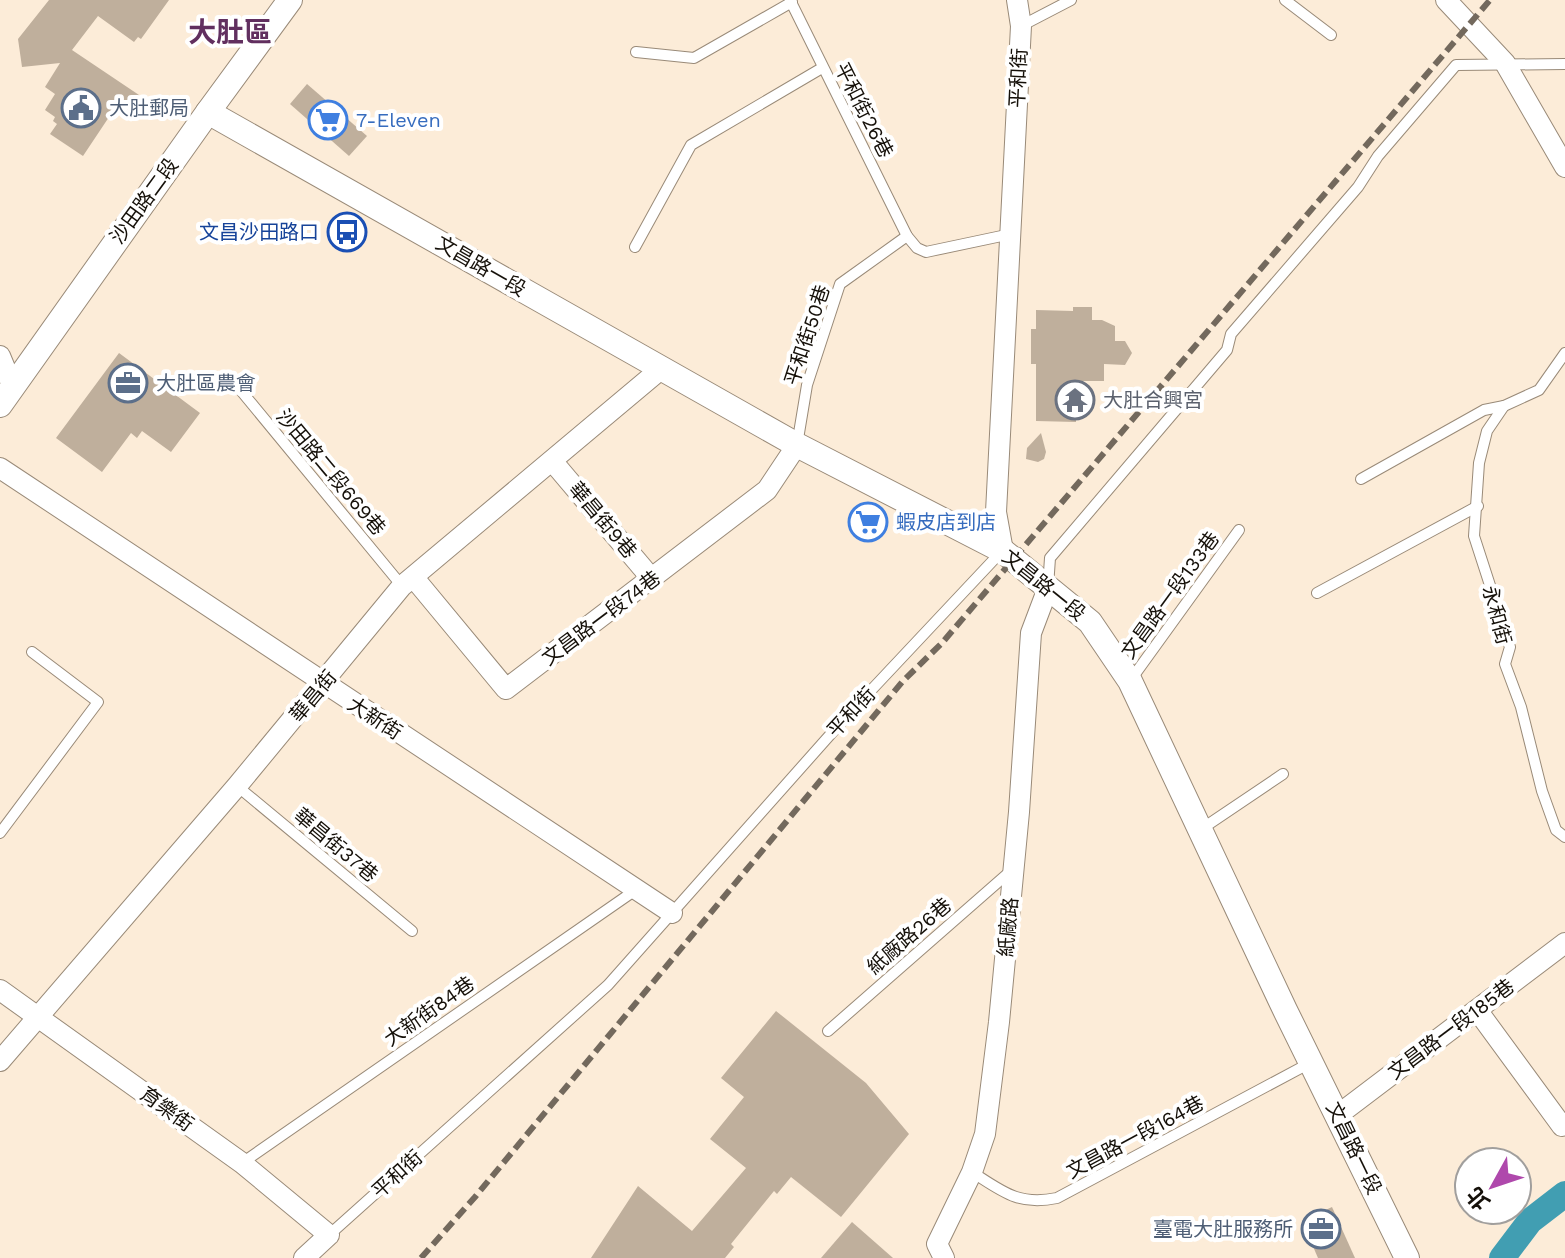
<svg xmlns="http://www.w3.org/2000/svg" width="1565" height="1258" font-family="'Work Sans','Noto Sans TC',sans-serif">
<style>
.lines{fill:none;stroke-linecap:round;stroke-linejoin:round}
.canal{stroke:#419eb2;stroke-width:26}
.building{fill:#bfaf9c}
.service-casing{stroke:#998a78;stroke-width:12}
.minor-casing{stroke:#998a78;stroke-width:22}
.tertiary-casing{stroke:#998a78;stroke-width:26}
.service{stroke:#fff;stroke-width:10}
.minor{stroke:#fff;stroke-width:20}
.tertiary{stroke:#fff;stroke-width:24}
.rail{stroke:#73695d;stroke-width:6;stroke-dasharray:12 6;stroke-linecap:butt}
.labels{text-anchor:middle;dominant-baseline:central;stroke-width:8;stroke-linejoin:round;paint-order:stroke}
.street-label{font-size:20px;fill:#151009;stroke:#fff}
.service-label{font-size:20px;fill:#4e5e75;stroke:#fff;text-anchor:start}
.shop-label{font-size:20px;fill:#366cbe;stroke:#fff;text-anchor:start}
.transit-label{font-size:20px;fill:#164399;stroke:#fff;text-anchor:end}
.worship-label{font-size:20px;fill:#5b616d;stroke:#fff;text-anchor:start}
.district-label{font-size:28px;font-weight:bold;fill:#612f5f;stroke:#fff}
</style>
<rect width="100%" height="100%" fill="#fcecd8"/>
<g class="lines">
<!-- canal -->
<path class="canal" d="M1502 1258 1530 1221 1565 1194"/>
</g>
<!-- building -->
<g class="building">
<path d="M49 0H169L141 39 138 37 134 42 98 16 72 50 139 95 127 112 117 105 83 156 50 134 57 124 53 121 55 117 45 110 55 94 45 87 60 63 22 67 18 39Z"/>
<path d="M307 84 367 136 349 156 290 104Z"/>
<path d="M1073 307H1092V320H1102L1115 326V341H1125L1132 353 1125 365 1104 364V381H1076V422L1036 421V364H1031V329H1036V310L1073 311Z"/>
<path d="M119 353 200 413 171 452 142 431 137 438 131 433 102 472 56 438Z"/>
<path d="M1041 433 1046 452 1044 459 1038 462 1026 459 1027 448Z"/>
<path d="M776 1011 866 1083 909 1134 841 1217 791 1177 777 1194 774 1191 731 1244 734 1247 725 1258H591L638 1186 692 1231 746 1168 710 1139 744 1097 721 1078Z"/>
<path d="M1332 1207 1355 1258H1318L1302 1221Z"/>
<path d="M852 1222 893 1258H821Z"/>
</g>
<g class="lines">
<defs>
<g id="service">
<path d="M790 0 907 236 917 248 926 252 1011 234"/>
<path d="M1285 0 1331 35"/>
<path d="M1021 26 1071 0"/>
<path d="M636 52 694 58 792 2"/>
<path d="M635 247 691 145 822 68"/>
<path d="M1565 353 1539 390 1504 406 1487 431 1479 463 1474 536 1510 647 1505 664 1521 707 1542 791 1556 830 1565 837"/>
<path d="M233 381 402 586"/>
<path d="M797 445 807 385 840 284 907 236"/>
<path d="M1361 479 1484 410 1504 406"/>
<path d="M1048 587 1050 558 1227 350 1231 334 1358 187 1378 156 1456 65 1565 64"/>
<path d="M1317 593 1478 506"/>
<path d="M1130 681 1239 530"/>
<path d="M237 786 412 931"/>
<path d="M1200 830 1283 774"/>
<path d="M0 833 98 702 32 652"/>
<path d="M828 1031 1013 869"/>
<path d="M242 1163 637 889"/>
<path d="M972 1172C1003 1192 1019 1206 1057 1198L1310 1063"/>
<path d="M329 1235 608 985 845 718 1001 552"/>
</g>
<g id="minor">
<path d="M1446 0 1505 63 1565 167"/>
<path d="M0 356 12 385"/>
<path d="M553 462 652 579"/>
<path d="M0 468 672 913"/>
<path d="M1003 551 996 512 1021 26 1017 0"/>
<path d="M414 578 506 689 767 490 797 445"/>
<path d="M0 990 242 1163 329 1235 304 1258"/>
<path d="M1477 1010 1562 1126"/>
<path d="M0 1061 237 786 402 586 662 368"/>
<path d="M1338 1115 1565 943"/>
<path d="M944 1258 937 1244 972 1172 985 1134 999 1022 1019 812 1031 633 1048 588"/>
</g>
<g id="tertiary">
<path d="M208 112 797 445 1003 551 1090 622 1130 681 1285 1010 1407 1258"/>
<path d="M0 405 208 112 290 0"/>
</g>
</defs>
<!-- service casing -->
<use href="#service" class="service-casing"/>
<!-- minor casing -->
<use href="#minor" class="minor-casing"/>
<!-- tertiary casing -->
<use href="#tertiary" class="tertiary-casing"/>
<!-- service -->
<use href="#service" class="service"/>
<!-- minor -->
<use href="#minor" class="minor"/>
<!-- tertiary -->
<use href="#tertiary" class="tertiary"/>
<!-- rail -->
<path class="rail" d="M421 1258 475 1197 903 681 942 643 1490 0"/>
</g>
<!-- icons -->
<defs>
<symbol id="civic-ring" viewBox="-11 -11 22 22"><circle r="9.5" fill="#fff" stroke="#5c6f8a" stroke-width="1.5"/><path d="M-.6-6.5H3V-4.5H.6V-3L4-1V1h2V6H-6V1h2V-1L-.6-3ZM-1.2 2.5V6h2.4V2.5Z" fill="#5c6f8a"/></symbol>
<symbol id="supermarket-ring" viewBox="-11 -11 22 22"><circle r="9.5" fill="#fff" stroke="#3f7fe0" stroke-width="1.5"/><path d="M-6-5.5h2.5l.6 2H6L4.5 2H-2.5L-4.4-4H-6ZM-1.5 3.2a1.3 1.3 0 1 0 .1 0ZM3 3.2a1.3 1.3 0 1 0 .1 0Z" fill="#3f7fe0"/></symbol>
<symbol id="bus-ring" viewBox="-11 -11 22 22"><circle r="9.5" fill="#fff" stroke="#1a4fb4" stroke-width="1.5"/><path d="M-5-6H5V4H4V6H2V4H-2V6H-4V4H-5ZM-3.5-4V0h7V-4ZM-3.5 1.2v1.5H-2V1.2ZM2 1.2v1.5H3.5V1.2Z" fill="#1a4fb4"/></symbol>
<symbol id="office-ring" viewBox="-11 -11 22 22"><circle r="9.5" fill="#fff" stroke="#5c6f8a" stroke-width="1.5"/><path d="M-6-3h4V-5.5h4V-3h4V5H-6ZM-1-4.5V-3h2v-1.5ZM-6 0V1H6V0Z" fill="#5c6f8a"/></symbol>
<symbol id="temple-ring" viewBox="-11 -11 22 22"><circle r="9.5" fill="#fff" stroke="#6b7280" stroke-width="1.5"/><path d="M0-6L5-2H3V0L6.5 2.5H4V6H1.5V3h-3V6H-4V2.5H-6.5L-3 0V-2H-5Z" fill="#6b7280"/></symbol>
</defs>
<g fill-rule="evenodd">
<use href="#civic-ring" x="59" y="86" width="44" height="44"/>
<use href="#supermarket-ring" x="306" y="98" width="44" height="44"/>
<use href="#bus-ring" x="325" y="210" width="44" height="44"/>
<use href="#office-ring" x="106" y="361" width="44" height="44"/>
<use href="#temple-ring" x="1053" y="378" width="44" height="44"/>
<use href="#supermarket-ring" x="846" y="500" width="44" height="44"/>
<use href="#office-ring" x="1299" y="1207" width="44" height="44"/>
</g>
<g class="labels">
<!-- street labels -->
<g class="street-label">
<text transform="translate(1018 78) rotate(-87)">平和街</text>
<text transform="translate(864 110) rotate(63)">平和街26巷</text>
<text transform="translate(144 201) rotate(-54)">沙田路二段</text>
<text transform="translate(481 266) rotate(30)">文昌路一段</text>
<text transform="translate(807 335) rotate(-72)">平和街50巷</text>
<text transform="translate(331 472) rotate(50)">沙田路二段669巷</text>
<text transform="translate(603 520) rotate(50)">華昌街9巷</text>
<text transform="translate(1044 585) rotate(39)">文昌路一段</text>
<text transform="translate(1170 595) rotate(-54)">文昌路一段133巷</text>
<text transform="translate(1497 615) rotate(75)">永和街</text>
<text transform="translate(601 618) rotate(-37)">文昌路一段74巷</text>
<text transform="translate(313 696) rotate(-50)">華昌街</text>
<text transform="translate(851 712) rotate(-47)">平和街</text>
<text transform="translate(375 718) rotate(33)">大新街</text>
<text transform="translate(336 845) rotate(40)">華昌街37巷</text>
<text transform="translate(1008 927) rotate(-85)">紙廠路</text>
<text transform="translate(909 936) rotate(-41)">紙廠路26巷</text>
<text transform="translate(429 1011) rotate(-35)">大新街84巷</text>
<text transform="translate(1451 1029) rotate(-37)">文昌路一段185巷</text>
<text transform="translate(167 1109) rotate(36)">育樂街</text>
<text transform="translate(1135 1137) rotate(-28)">文昌路一段164巷</text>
<text transform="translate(1354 1148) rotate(64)">文昌路一段</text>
<text transform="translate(397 1174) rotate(-42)">平和街</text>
</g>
<!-- service labels -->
<g class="service-label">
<text x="109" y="108">大肚郵局</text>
<text x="156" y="383">大肚區農會</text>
<text x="1293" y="1229" text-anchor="end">臺電大肚服務所</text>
</g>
<!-- shop labels -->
<g class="shop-label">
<text x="356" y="120">7-Eleven</text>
<text x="896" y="522">蝦皮店到店</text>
</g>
<!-- transit labels -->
<g class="transit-label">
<text x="319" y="232">文昌沙田路口</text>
</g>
<!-- worship labels -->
<g class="worship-label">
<text x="1103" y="400">大肚合興宮</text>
</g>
<!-- district labels -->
<g class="district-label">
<text x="230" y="32">大肚區</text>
</g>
</g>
<!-- north arrow -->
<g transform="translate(1493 1186) rotate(230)"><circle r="38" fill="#ffffff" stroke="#a19f9d" stroke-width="2"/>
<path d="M0-6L14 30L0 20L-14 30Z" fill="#af48ac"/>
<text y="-12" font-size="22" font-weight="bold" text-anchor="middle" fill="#151009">北</text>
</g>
</svg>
